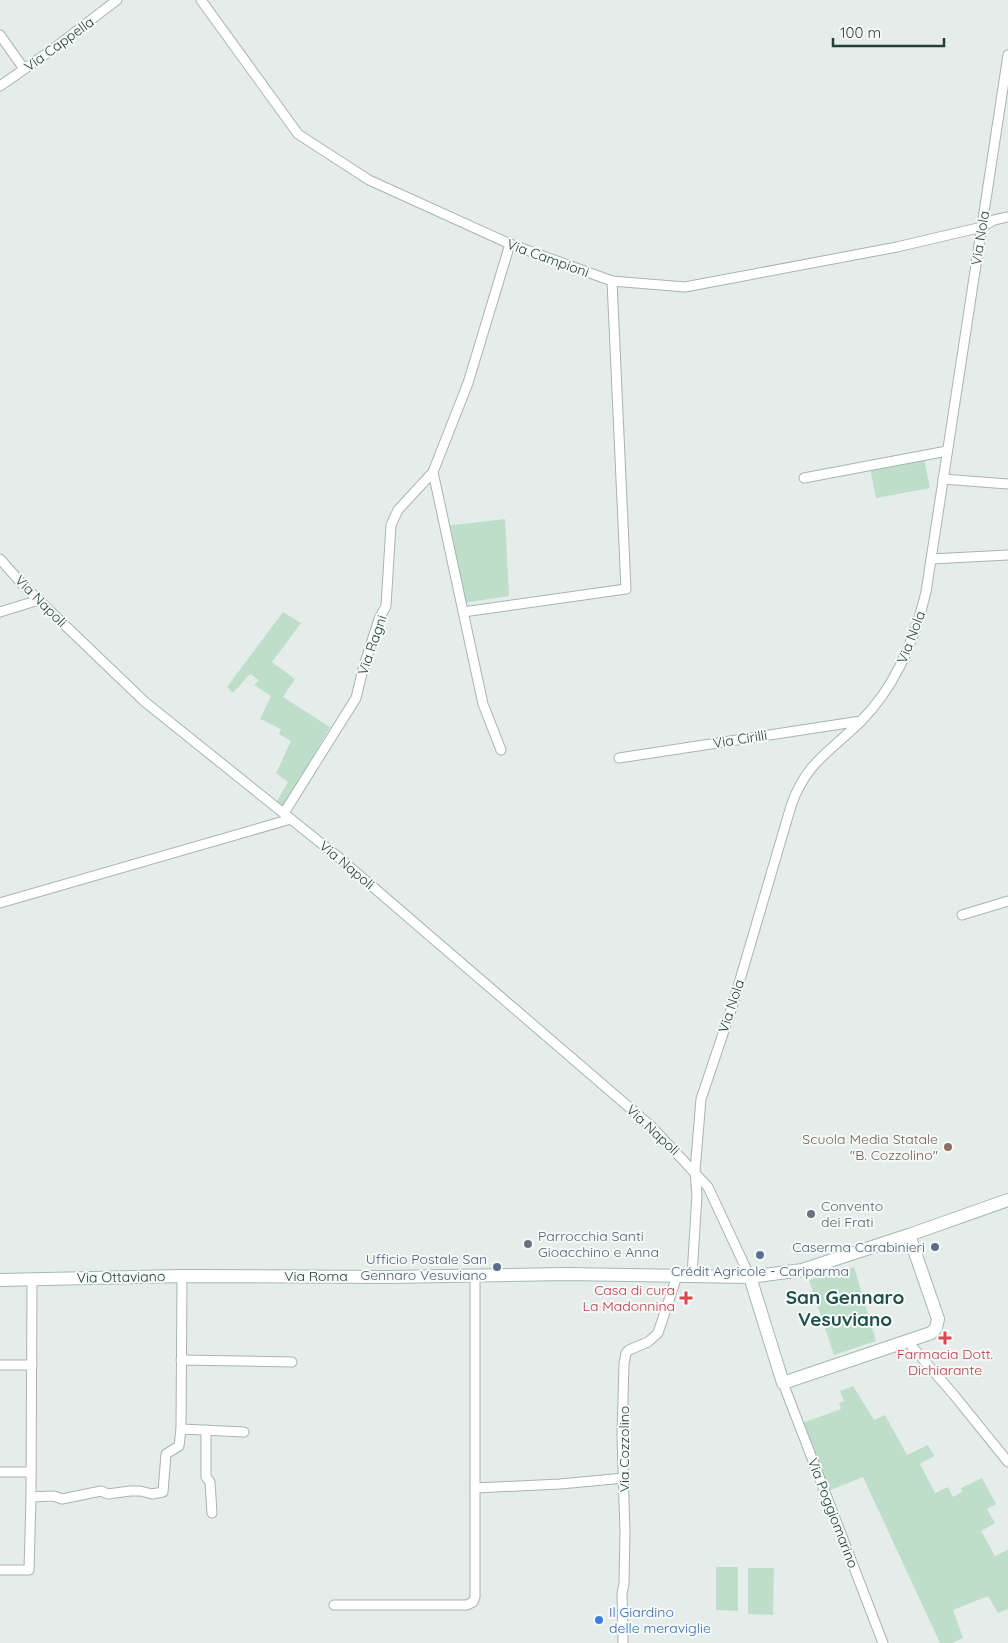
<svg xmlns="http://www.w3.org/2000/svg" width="1008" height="1643" font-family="Quicksand,sans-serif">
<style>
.green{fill:#bedec9}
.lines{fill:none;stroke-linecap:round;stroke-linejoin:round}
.street-casing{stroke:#a7b5b2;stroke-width:11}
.secondary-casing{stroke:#a3b9b3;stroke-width:14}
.street{stroke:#fff;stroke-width:9}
.secondary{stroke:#fff;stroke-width:12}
.education-dot{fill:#8d6e63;stroke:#f5faf8;stroke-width:2}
.worship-dot{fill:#6b7280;stroke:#f5faf8;stroke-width:2}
.service-dot{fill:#5c6f8a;stroke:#f5faf8;stroke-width:2}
.health-dot{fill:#e0444e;stroke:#f5faf8;stroke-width:2}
.shop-dot{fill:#3f7fe0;stroke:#f5faf8;stroke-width:2}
.labels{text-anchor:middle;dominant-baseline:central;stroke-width:4;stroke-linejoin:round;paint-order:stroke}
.street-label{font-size:14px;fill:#243f3a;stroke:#f5faf8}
.education-label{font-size:14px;fill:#785e54;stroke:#f5faf8;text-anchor:end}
.worship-label{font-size:14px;fill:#5b616d;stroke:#f5faf8;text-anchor:start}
.service-label{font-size:14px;fill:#4e5e75;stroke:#f5faf8;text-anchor:end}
.health-label{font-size:14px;fill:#be3a42;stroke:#f5faf8;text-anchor:end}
.shop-label{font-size:14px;fill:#366cbe;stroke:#f5faf8;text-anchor:start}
.district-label{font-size:19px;font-weight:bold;fill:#20514a;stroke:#f5faf8}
</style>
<rect width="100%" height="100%" fill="#e4edea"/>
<!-- green -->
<g class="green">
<path d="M924 458 930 488 876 498 870 468Z"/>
<path d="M505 519 509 596 463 603 446 526Z"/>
<path d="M283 612 301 623 272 662 295 679 283 697 330 727 283 809 276 803 288 782 276 773 291 741 279 734 281 729 260 719 271 696 254 685 259 680 250 674 233 693 227 687Z"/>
<path d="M854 1267 876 1341 834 1355 809 1280Z"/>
<path d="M853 1386 874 1420 885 1415 907 1455 928 1445 934 1456 920 1464 935 1493 948 1487 953 1497 962 1492 961 1488 982 1478 996 1504 987 1509 995 1523 981 1531 995 1556 1008 1550V1609L998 1613 988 1596 953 1610 963 1638 952 1643H940L863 1477 828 1491 802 1423 841 1409 839 1403 844 1401 840 1391Z"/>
<path d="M716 1567H738V1611L716 1610Z"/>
<path d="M748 1568H774L773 1615 748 1614Z"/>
</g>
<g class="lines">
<defs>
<g id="street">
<path d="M201 0 298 134 369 180 510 244 612 281 685 287 897 247 982 227 994 220 1008 217"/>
<path d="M0 35 24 69"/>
<path d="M0 86 53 49 117 0"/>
<path d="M804 478 947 451"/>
<path d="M943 479 1008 484"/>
<path d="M0 559 23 585 145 702 337 856 652 1127 708 1187 750 1277"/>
<path d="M931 559 1008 555"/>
<path d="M0 612 39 600"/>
<path d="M463 612 626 589 612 281"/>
<path d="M501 750 483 704 433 472 468 383 510 244"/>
<path d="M619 758 861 721"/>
<path d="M284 813 356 698 363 669 379 619 386 606 391 525 398 510 433 472"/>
<path d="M0 903 291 819"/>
<path d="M962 915 1008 901"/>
<path d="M692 1276 697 1195 695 1171 701 1099 732 1007 791 806C806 762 830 752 861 721 895 687 915 639 926 592L1008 55"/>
<path d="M908 1342 954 1395 1008 1462"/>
<path d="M181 1360 292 1362"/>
<path d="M0 1365H32"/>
<path d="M783 1383 883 1643"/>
<path d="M181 1429 244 1432"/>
<path d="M206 1430V1477L210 1482 212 1513"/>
<path d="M0 1472H31"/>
<path d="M475 1488 560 1484 624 1478"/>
<path d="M31 1497 54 1496 62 1499 101 1491 108 1494 130 1491H140L152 1494 163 1492 166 1454 179 1446 181 1429 182 1276"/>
<path d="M0 1570H29L31 1497 32 1279"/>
<path d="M334 1605H467L473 1602 475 1597V1275"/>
<path d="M623 1643 622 1593 624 1584 625 1533 622 1435 624 1364 626 1353 629 1350 648 1342 658 1333 677 1276"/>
</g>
<g id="secondary">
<path d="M750 1277 783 1383 931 1333 936 1328 938 1319 909 1235"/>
<path d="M0 1280 182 1276 387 1277 566 1274 750 1277 802 1270 909 1235 1008 1200"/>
</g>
</defs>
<!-- street casing -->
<use href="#street" class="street-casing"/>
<!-- secondary casing -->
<use href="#secondary" class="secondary-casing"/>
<!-- street -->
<use href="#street" class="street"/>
<!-- secondary -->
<use href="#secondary" class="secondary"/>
</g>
<!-- markers -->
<circle class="education-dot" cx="948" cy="1147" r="5"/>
<g class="worship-dot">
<circle cx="811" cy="1214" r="5"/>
<circle cx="528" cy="1244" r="5"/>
</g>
<g class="service-dot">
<circle cx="935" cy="1247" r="5"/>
<circle cx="760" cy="1255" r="5"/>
<circle cx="497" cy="1267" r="5"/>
</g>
<g class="health-dot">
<path d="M683.5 1290.5h5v5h5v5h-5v5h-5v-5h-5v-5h5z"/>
<path d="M942.5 1330.5h5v5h5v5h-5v5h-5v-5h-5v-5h5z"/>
</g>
<circle class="shop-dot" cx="599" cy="1620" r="5"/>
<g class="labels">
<!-- street labels -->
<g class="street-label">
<text transform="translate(59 44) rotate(-36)">Via Cappella</text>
<text transform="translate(980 238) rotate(-81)">Via Nola</text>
<text transform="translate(548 258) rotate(20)">Via Campioni</text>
<text transform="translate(41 601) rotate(45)">Via Napoli</text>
<text transform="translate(911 637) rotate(-69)">Via Nola</text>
<text transform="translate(372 645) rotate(-71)">Via Ragni</text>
<text transform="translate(740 739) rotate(-9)">Via Cirilli</text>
<text transform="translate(347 865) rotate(40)">Via Napoli</text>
<text transform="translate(731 1006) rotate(-72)">Via Nola</text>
<text transform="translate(653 1130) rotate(43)">Via Napoli</text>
<text x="316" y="1276">Via Roma</text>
<text transform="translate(121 1277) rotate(-1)">Via Ottaviano</text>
<text transform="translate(624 1449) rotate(-90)">Via Cozzolino</text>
<text transform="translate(833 1513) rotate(69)">Via Poggiomarino</text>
</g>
<!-- education labels -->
<g class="education-label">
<text x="938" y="1139">Scuola Media Statale<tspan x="938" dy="16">"B. Cozzolino"</tspan></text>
</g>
<!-- worship labels -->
<g class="worship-label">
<text x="821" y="1206">Convento<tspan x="821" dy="16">dei Frati</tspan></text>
<text x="538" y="1236">Parrocchia Santi<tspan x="538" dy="16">Gioacchino e Anna</tspan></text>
</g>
<!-- service labels -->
<g class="service-label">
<text x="925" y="1247">Caserma Carabinieri</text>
<text x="487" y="1259">Ufficio Postale San<tspan x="487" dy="16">Gennaro Vesuviano</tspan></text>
<text x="760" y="1271" text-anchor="middle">Crédit Agricole - Cariparma</text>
</g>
<!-- health labels -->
<g class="health-label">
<text x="675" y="1290">Casa di cura<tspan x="675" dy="16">La Madonnina</tspan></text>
<text x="945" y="1354" text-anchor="middle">Farmacia Dott.<tspan x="945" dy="16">Dichiarante</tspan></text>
</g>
<!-- shop labels -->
<g class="shop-label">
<text x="609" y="1612">Il Giardino<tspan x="609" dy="16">delle meraviglie</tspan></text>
</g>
<!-- district labels -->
<g class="district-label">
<text x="845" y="1297">San Gennaro<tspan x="845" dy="22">Vesuviano</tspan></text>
</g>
</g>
<!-- scale -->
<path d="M833 38v8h111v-8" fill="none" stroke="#243f3a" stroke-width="2.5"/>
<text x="840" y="38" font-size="15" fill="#243f3a" stroke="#f5faf8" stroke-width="4" paint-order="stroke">100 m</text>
</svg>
